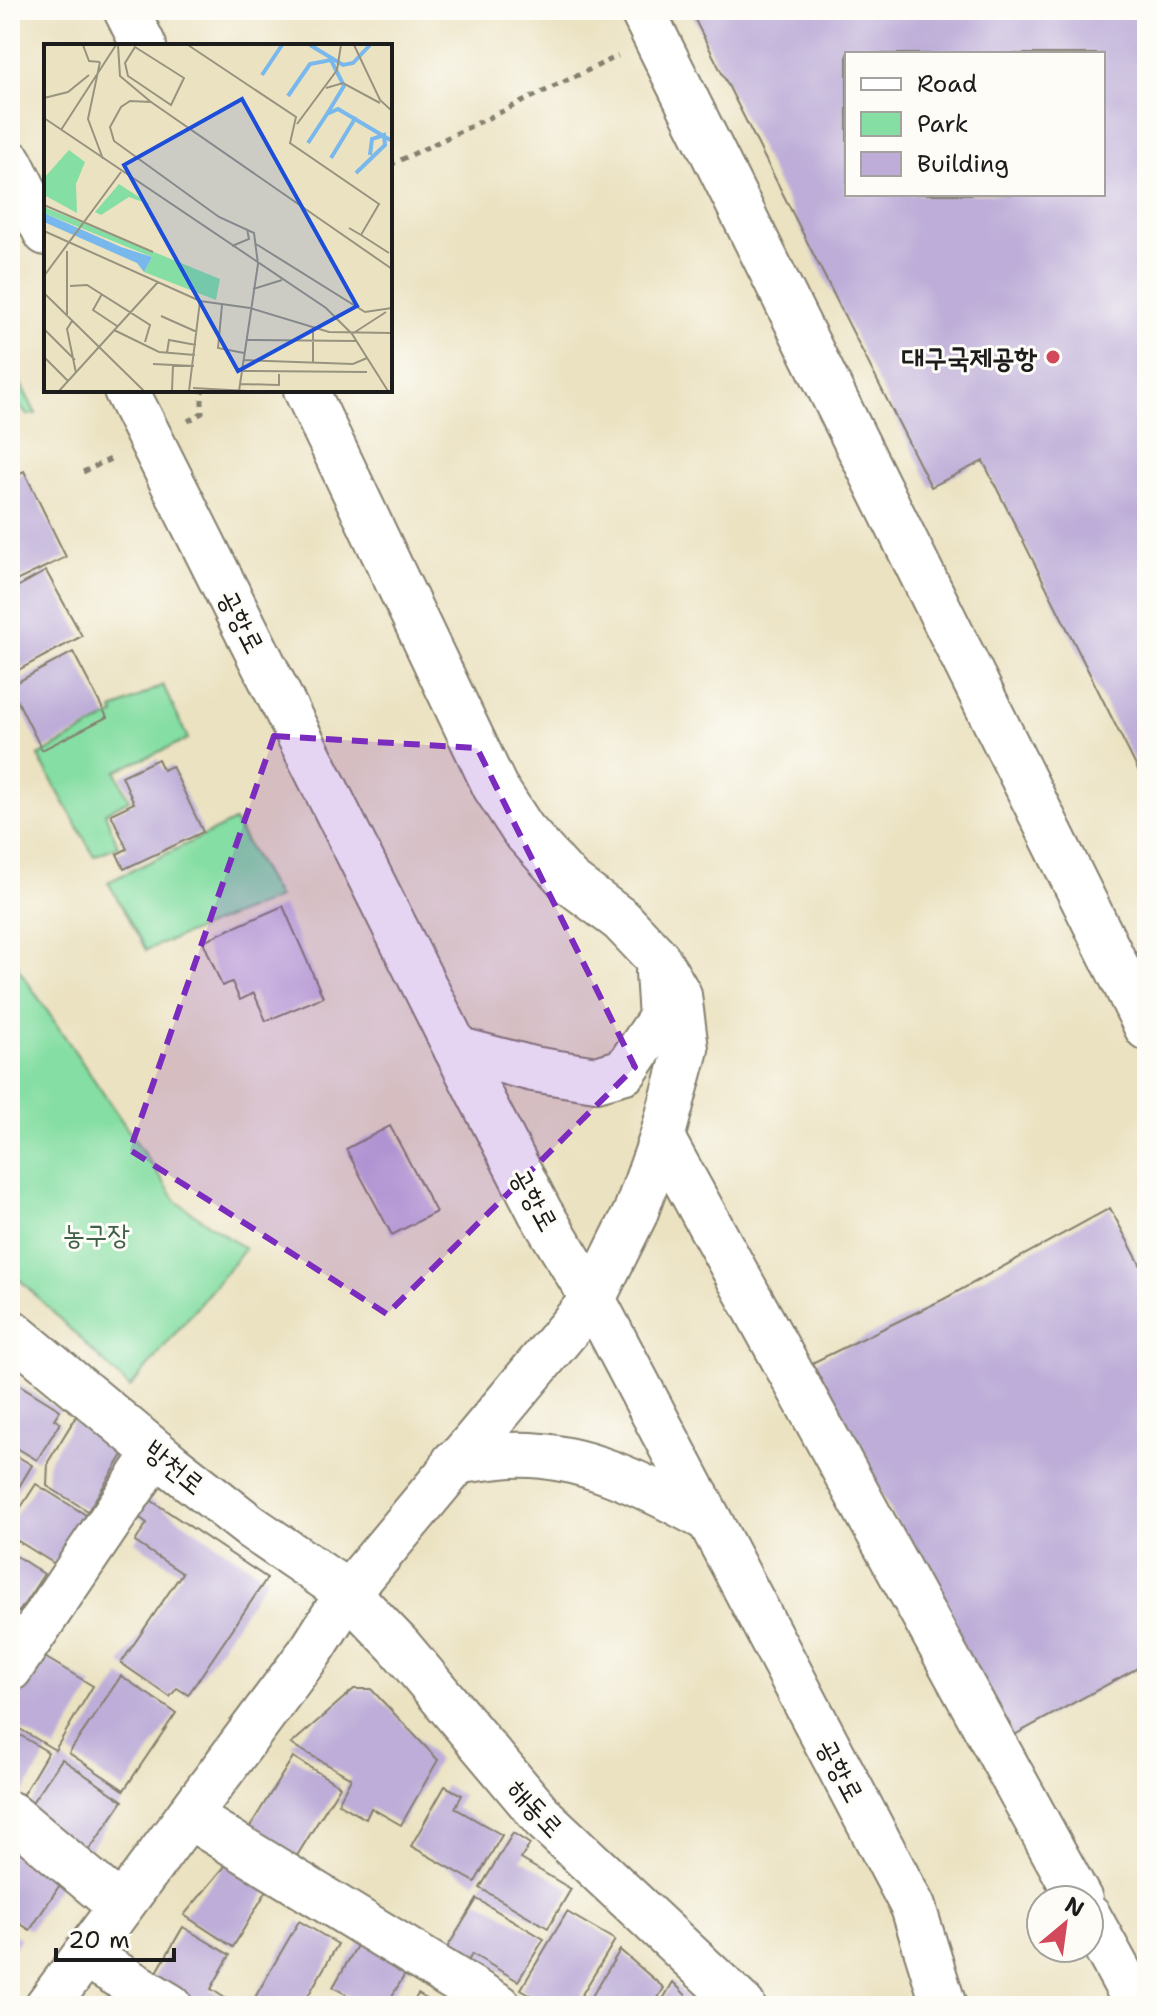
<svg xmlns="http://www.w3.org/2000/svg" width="1157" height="2016" font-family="'Shantell Sans','Poor Story',sans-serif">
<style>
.green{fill:#85dea3;stroke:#507d60;stroke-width:2}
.building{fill:#bdadd8;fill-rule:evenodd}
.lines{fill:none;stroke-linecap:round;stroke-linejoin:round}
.minor-casing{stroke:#847f6e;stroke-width:48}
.major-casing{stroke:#847f6e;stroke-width:48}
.path{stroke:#847f6e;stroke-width:5;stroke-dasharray:6 6;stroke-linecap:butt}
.minor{stroke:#fff;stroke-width:44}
.major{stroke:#fff;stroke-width:44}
.marked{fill:#7b2cbf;fill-opacity:0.2;stroke:#7b2cbf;stroke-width:6;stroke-dasharray:16 10;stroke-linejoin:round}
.poi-dot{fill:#d1495b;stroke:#fdfcf7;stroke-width:3}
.labels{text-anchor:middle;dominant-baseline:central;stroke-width:6;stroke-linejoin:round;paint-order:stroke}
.poi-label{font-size:28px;font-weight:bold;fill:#1c1c1c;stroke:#fdfcf7;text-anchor:end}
.street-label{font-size:28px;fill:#1c1c1c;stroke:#fdfcf7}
.park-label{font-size:28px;fill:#41604b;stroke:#fdfcf7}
.inset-river{fill:none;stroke:#79b8ed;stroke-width:4}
.inset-road{fill:none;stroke:#98937f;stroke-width:2}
.view{fill:#1d4ed8;fill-opacity:0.15;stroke:#1d4ed8;stroke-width:4}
.inset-edge{fill:none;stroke:#1c1c1c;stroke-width:4}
</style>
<rect width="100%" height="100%" fill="#fdfcf7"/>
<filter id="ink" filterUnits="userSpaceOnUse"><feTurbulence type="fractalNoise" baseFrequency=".0125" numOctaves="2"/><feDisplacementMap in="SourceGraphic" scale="16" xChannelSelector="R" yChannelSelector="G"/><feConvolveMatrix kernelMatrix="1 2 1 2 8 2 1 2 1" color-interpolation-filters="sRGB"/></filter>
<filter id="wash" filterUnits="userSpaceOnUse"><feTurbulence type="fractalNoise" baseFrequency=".006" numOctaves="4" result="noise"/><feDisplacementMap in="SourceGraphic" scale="32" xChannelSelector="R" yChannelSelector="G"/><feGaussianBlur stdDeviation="1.8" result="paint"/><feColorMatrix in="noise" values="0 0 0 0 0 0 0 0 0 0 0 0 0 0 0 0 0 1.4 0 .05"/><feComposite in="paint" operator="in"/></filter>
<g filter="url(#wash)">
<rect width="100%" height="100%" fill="#ebe2c1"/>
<!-- green -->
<g class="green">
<path d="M10 363 36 414 27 415 10 392Z"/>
<path d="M163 685 188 739 116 771 129 800 105 813 118 846 94 856 38 756 115 714 113 710Z"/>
<path d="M234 821 278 898 146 950 108 882Z"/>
<path d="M10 956 177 1202 245 1249 130 1388 10 1270Z"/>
</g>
<g id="blocks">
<!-- building -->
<g class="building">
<path d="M690 10H1147V430L1144 431 1147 437V788L983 461 931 487ZM847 54H1103V194H847Z"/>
<path d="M24 471 66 557 10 584V478Z"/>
<path d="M46 571 82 636 13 673 10 668V591Z"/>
<path d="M73 652 107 717 42 750 10 686Z"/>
<path d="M158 759 163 770 172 766 203 832 124 869 117 854 127 849 111 814 134 803 122 776Z"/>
<path d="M283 906 323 997 266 1021 254 993 240 1000 232 982 222 986 203 941Z"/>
<path d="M390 1126 436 1212 392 1235 346 1149Z"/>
<path d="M1110 1208 1147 1277V1663L1011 1737 812 1363 944 1299Z"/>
<path d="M10 1379 60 1410 54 1419 60 1423 37 1460 10 1444Z"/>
<path d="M77 1415 128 1447 88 1511 47 1486 48 1462Z"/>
<path d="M10 1452 32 1465 10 1502Z"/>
<path d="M36 1484 86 1515 55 1564 10 1536V1524Z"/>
<path d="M143 1495 267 1578 188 1695 177 1688 170 1697 121 1663 182 1573 135 1542 147 1523 132 1512Z"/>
<path d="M10 1552 44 1574 19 1612 10 1606Z"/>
<path d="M38 1653 93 1686 55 1750 10 1723V1715L14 1707 10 1705V1699Z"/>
<path d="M121 1676 176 1713 124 1790 69 1753Z"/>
<path d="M354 1689H371L438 1760 401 1825 371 1808 366 1819 338 1803 351 1778 291 1744Z"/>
<path d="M10 1729 48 1752 20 1799 10 1793Z"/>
<path d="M293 1757 340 1786 293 1862 246 1833Z"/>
<path d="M62 1759 123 1801 85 1856 24 1814Z"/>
<path d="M445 1786 462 1795 455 1808 502 1835 475 1882 411 1846Z"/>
<path d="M513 1833 530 1844 521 1859 571 1889 548 1928 480 1888Z"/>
<path d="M10 1840 65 1877 30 1930 10 1917Z"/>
<path d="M230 1860 270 1885 233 1947 184 1915Z"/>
<path d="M477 1899 544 1939 518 1981 472 1954 468 1961 447 1948Z"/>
<path d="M567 1912 615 1940 575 2006H550L521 1989Z"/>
<path d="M299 1921 338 1944 302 2006H250Z"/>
<path d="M183 1927 230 1955 211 1989 225 1998 221 2006H200L153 1979Z"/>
<path d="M10 1932 21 1938 10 1955Z"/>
<path d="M362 1937 410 1966 386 2006H357L359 2002 333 1987Z"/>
<path d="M620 1950 664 1988 653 2006H586Z"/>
<path d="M673 1982 696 2006H659Z"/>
<path d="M117 1985 151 2006H104Z"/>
<path d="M418 1994 439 2006H411Z"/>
<path d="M324 1999 336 2006H319Z"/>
</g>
</g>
</g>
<g filter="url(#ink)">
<use href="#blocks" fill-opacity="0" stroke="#847f6e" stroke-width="2"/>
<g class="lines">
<defs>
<g id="minor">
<path d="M126 10 144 46"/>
<path d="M642 10 1147 1028"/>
<path d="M456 1049 533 1069 596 1079 625 1071 661 1018 658 972"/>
<path d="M662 1138 1080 1900"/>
<path d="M10 1331 170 1464 251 1527 348 1593 399 1646 544 1819 743 2006"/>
<path d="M10 1669 156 1453"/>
<path d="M10 1814 120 1906"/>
<path d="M188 1816 499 2006"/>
<path d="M1089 1917 1138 2006"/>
<path d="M85 1955 170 2006"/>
<path d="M47 2006 313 1648 348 1593 593 1299 635 1214 662 1138 686 1049 679 995 657 958 621 920 570 882 523 830 495 787 306 390"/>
</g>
<g id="major">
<path d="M10 162 46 233"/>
<path d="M126 390 456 1049 540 1212 593 1299 913 1907 944 2006"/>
<path d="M454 1462C473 1460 492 1456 510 1455 581 1451 649 1488 709 1520"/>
</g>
</defs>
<!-- minor casing -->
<use href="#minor" class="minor-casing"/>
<!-- major casing -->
<use href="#major" class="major-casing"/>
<!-- path -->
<g class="path">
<path d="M390 165 618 56"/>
<path d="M188 421 202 413V390"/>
<path d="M83 472 115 457"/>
</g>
<!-- minor -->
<use href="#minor" class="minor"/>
<!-- major -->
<use href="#major" class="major"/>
</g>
</g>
<!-- marked area -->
<path class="marked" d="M274 736 477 748 635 1067 387 1314 130 1150Z"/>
<!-- markers -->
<circle class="poi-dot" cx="1053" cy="357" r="8"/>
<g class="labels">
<!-- poi labels -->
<g class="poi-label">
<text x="1037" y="357">대구국제공항</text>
</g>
<!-- street labels -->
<g class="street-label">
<text transform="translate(242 621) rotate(63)">공항로</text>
<text transform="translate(535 1199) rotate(61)">공항로</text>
<text transform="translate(175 1467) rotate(39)">방천로</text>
<text transform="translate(841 1770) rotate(62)">공항로</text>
<text transform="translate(536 1808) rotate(47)">해동로</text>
</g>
<!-- park labels -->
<g class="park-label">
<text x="96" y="1234">농구장</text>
</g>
</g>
<!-- overview -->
<g transform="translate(44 44)">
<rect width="348" height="348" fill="#ebe2c1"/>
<path d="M25 106 41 118 32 140 33 169 0 151V134ZM75 140 107 161 85 153 57 171 51 168ZM0 163 176 235 172 256 100 228 108 213 0 169Z" fill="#85dea3"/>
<path d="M0 169 77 203 108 213 100 228 93 219 0 178Z" fill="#79b8ed"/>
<path class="inset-river" d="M266 1 299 21 309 19 326 1M218 31 238 1M244 52 266 20 287 16 300 42 283 70M264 99 283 70 294 65 348 97M287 114 312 73M312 129 341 101 340 91 328 95 326 111"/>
<path class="inset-road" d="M39 1 45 17 56 18M74 1 76 32 107 58M144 1 252 73 246 99 335 160 317 191 305 184M310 1 336 56 348 67M91 3 140 34 127 61 84 32 81 19ZM56 18 44 75 59 115M282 44 299 39 336 59M0 54 24 48 45 31M0 74 282 264 308 290 344 347M253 80 293 26 297 1M17 86 72 1M0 161 109 208M0 187 156 257 206 264 285 288 348 289M317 191 345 209M212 200 321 268 348 264M188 202 205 195 203 185M0 232 77 128M26 242 43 241 106 281 101 298M209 245 238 236M0 249 100 347M58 250 49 266 73 282M178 261 174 304 200 309M23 272V207M117 272 153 288M28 277 23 285 32 329M0 285 31 316M70 286 115 308 151 311M308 290 342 268M202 296 313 297M123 309 125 296 152 301M0 313 24 337M199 316 309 320 323 314M269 319V284M109 320 150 322M198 327 323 328M196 340 235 341V330M149 344 204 347M15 347 114 238M128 347 129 321M145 347 156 257M195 347 214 220 210 189 175 173 70 97 66 83 77 63 86 57 107 58 348 225"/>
<path class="view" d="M198 55 313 262 194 327 80 121Z"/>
<rect width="348" height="348" class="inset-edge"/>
</g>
<!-- margin -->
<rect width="1157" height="2016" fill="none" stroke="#fdfcf7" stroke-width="40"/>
<!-- legend -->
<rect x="845" y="52" width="260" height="144" fill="#fdfcf7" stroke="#a3a29f" stroke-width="2"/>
<rect x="861" y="78" width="40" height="12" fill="#ffffff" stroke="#a3a29f" stroke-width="2"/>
<text x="917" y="92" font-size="24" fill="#1c1c1c">Road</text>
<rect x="861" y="112" width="40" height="24" fill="#85dea3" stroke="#a3a29f" stroke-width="2"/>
<text x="917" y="132" font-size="24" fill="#1c1c1c">Park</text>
<rect x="861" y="152" width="40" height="24" fill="#bdadd8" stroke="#a3a29f" stroke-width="2"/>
<text x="917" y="172" font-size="24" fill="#1c1c1c">Building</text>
<!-- north arrow -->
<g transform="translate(1065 1924) rotate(29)"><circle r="38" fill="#fdfcf7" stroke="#a3a29f" stroke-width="2"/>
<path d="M0-6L14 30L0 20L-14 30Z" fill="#d1495b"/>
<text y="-12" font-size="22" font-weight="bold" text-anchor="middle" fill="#1c1c1c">N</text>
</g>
<!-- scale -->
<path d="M56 1948v12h118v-12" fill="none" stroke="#1c1c1c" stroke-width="4"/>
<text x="68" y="1948" font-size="24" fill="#1c1c1c" stroke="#fdfcf7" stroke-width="6" paint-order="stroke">20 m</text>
</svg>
